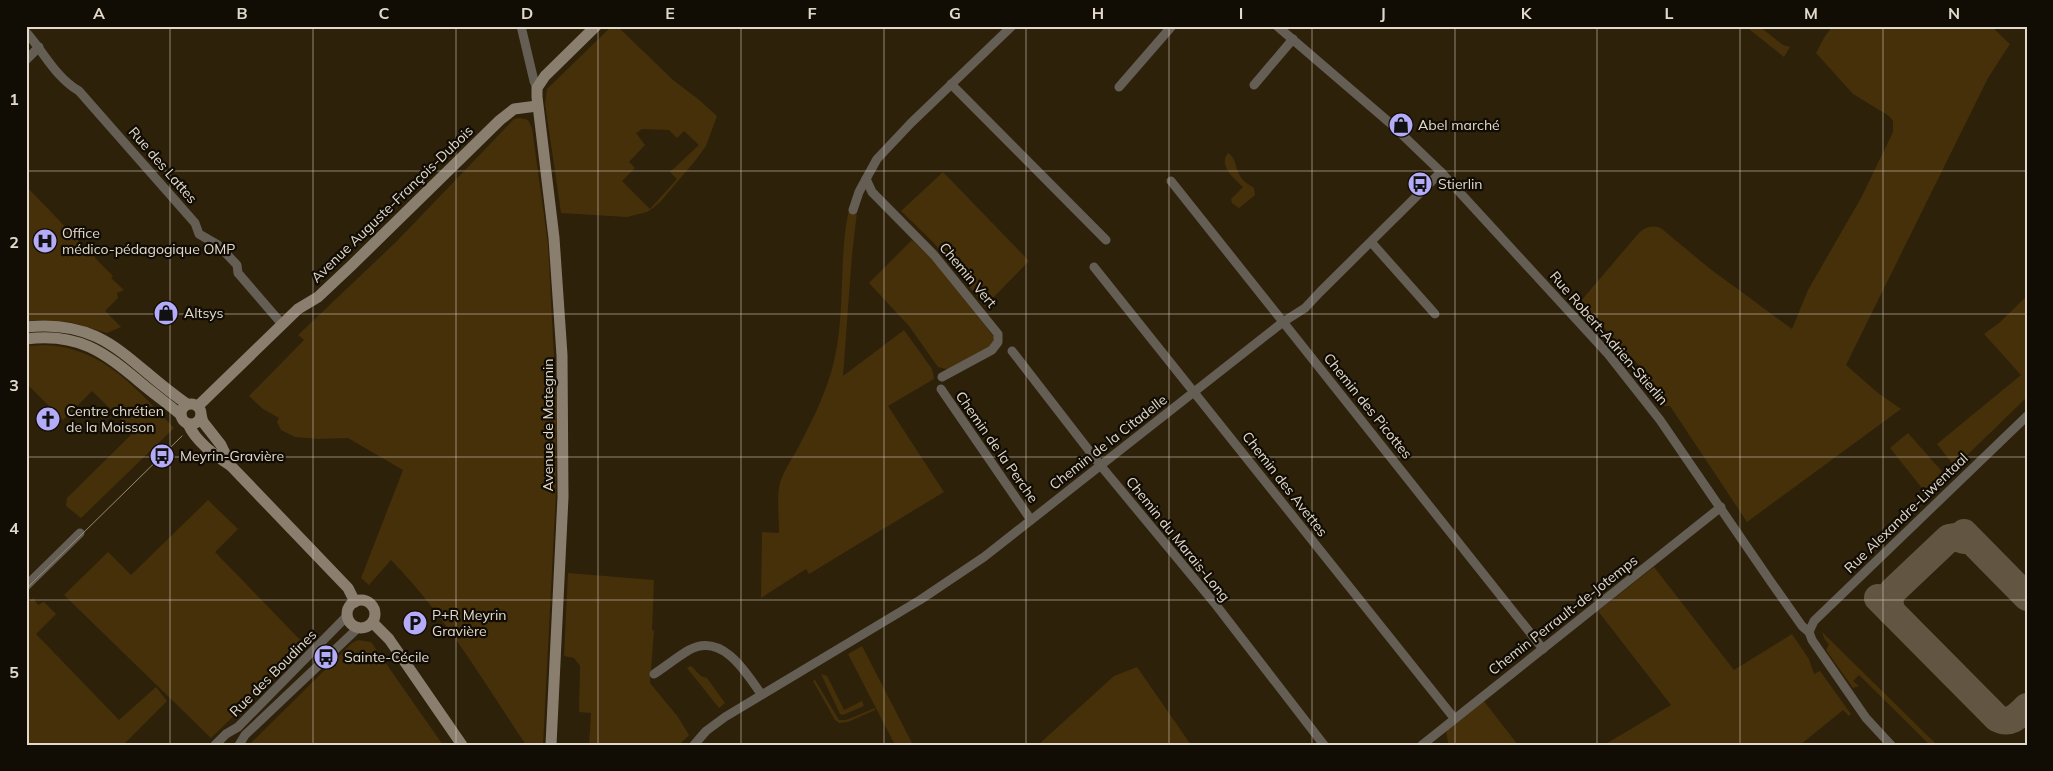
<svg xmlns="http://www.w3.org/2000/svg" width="2053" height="771" font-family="Mulish,sans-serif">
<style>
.green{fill:#453009;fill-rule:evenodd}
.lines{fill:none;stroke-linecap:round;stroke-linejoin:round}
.taxiway{stroke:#625642;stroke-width:28}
.minor{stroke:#655e54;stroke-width:9}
.secondary{stroke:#8a7f6f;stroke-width:11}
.tram{stroke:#968b7a;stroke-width:1}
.grid{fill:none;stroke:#e2d9cc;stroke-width:1;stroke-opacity:0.55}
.labels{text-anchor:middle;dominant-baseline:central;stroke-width:4.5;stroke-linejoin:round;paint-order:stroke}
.poi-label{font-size:14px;fill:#e2d9cc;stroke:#110c04;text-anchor:start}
.street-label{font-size:14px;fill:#e2d9cc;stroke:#110c04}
.neatline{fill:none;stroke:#e2d9cc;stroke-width:2}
.grid-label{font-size:16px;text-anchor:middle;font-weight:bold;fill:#e2d9cc}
</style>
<rect width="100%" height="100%" fill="#2e210a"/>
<!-- green -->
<g class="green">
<path d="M612 26H617L673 80 698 99 717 116 706 146 695 161 661 201 653 208 647 212 627 217 561 213 545 103 547 89ZM642 129 669 130 677 138 684 131 699 145 670 172 677 179 650 209 622 181 635 168 629 162 645 145 636 133Z"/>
<path d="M1745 26H1759L1783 45 1790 47 1784 57Z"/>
<path d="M1833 26H1991L2010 44 1988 78 1846 365 1878 393 1901 409 1747 522 1670 406H1660L1642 383 1646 373 1580 302 1638 234C1645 227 1653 224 1662 229L1709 268 1792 329 1808 290 1861 198 1893 132V121L1889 116 1853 94 1816 53 1825 36Z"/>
<path d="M520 118 528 120 532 128 548 244 557 415 556 492 543 745H526C484 682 444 614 391 560L369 585 361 578 403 470 348 438 319 439 295 437 281 430 277 422 279 418 263 409 249 396 304 340 298 335 397 241 514 119Z"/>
<path d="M1228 153C1236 158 1235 166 1239 174 1242 181 1248 184 1254 188L1255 195 1239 208 1232 203 1231 199 1243 187C1234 178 1218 166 1228 153Z"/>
<path d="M943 172 1029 261 985 306 934 243 901 211Z"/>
<path d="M26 186 103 266 113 276 111 278 124 290 117 293 118 298 105 311 121 327 107 333 70 322 35 320 26 322Z"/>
<path d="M849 209 857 212 852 255 843 376 904 330 932 369 934 379 888 406 944 492 809 574 806 569 761 598 762 532 779 533C779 518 777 502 779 487 782 473 792 459 799 446 813 419 827 391 834 361 846 312 838 259 849 209Z"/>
<path d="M912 240 933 260 994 337 992 346 950 370 938 367 909 326 869 283Z"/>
<path d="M2027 296V397L1955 467 1937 444 2021 375 1984 334 1999 323Z"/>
<path d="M46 345C104 348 136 389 174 428L81 518 66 506 67 498 134 432 92 391 63 420 26 383V346Z"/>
<path d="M1908 433 1945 475 1926 493 1890 448Z"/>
<path d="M208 500 238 529 215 552 306 646 211 738 64 595 108 552 131 575Z"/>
<path d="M1654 567 1734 670 1792 634 1809 659 1814 674 1820 671 1851 714 1849 716 1843 710 1800 745H1604L1671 705 1598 611Z"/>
<path d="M568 573 654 580 652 630 654 631 650 683 678 717 689 735 679 745H589L591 713 579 712 580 666 574 658 564 656Z"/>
<path d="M33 598 38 605 44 602 56 614 36 634 119 720 156 687 167 701 123 745H26V605Z"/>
<path d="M1822 632 1937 745H1930L1859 675 1853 681 1859 686 1853 688 1826 650 1829 644 1825 640Z"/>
<path d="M358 640 371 642 443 745H249L352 643Z"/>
<path d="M862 646 913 745H895L848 654Z"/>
<path d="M691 666 701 676 707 678 725 703 719 708 687 668Z"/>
<path d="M1137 667 1191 745H1038L1114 676Z"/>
<path d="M821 674 827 676 844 710 862 701 864 706 843 715 840 714Z"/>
<path d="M815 680 839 720H846L875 708V710L848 722 839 723 835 720 813 681Z"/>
<path d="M1483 700 1518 745 1448 743 1446 730Z"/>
</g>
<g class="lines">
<!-- taxiway -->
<g class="taxiway">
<path d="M1964 533 2027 597"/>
<path d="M1878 598 1997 718C2010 725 2018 716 2027 707"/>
<path d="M1891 611 1889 599 1893 591 1949 538 1955 537 1964 540"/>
</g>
<!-- minor -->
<g class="minor">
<path d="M521 26 534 81 537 88"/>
<path d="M1277 26 1390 123 1441 172 1608 354 1660 420 1771 582 1802 626 1809 632 1812 640 1866 718 1891 745"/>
<path d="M26 32C44 52 55 77 79 91L195 223 199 234 218 245 237 265 238 273 282 324"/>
<path d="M26 60 39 47"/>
<path d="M951 84 1106 240"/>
<path d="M1254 85 1293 39"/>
<path d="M1119 87 1172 26"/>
<path d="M1171 181 1543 649"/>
<path d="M853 210 859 192 866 179"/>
<path d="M1371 242 1435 314"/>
<path d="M1094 267 1454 718"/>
<path d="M1012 351 1101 466 1216 605 1324 745"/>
<path d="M942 377 992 350 998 342V334L934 255 872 192 866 179 877 159 911 123 1012 26"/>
<path d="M941 389 1031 520"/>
<path d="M26 586 80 533"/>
<path d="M1809 632 1814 621 2027 416"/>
<path d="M654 674C665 667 677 657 689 650 722 632 746 672 761 694"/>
<path d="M215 745 226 734 238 727 347 616"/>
<path d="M239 745 245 735 358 628"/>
<path d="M694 745 706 731 725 717 920 600 984 557 1283 322 1305 308 1320 292 1441 172"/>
<path d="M1422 745 1721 507"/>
</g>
<!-- secondary -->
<g class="secondary">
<path d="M26 327C107 318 129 365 187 404"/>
<path d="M26 339C78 332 104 352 141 383 154 394 168 404 181 415"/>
<circle cx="191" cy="414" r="10"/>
<path d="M198 406 298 309 318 297 352 265 500 120 514 109 537 106"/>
<path d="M201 415 203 422 221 445 231 466"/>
<path d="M188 424C196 442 215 455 231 466L348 588 355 602"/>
<circle cx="361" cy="614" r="14"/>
<path d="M373 623 389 639 462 745"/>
<path d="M551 745 563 497 562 355 554 238 537 97V88L545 76 596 26"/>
</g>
<!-- tram -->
<path class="tram" d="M26 589 182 436"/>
</g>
<!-- grid -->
<path class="grid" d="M170 26V745M313 26V745M456 26V745M598 26V745M741 26V745M884 26V745M1026 26V745M1169 26V745M1312 26V745M1455 26V745M1597 26V745M1740 26V745M1883 26V745M26 171H2027M26 314H2027M26 457H2027M26 600H2027"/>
<!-- icons -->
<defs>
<symbol id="shop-disc" viewBox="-11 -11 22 22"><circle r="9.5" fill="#b4acf9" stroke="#110c04"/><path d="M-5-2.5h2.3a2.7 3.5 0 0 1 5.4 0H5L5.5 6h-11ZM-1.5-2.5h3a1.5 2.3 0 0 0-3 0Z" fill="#111"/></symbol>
<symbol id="bus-disc" viewBox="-11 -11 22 22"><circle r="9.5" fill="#b4acf9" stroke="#110c04"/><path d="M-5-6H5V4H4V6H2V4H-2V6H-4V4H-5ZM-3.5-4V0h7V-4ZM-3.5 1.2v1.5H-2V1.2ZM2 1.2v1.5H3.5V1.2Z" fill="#111"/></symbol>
<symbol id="hospital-disc" viewBox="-11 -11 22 22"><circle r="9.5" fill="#b4acf9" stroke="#110c04"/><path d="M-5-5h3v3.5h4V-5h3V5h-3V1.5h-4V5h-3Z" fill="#111"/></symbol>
<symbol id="church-disc" viewBox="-11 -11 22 22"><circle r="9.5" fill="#b4acf9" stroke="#110c04"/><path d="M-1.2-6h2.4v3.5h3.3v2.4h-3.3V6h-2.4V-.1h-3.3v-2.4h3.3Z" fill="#111"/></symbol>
<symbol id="parking-disc" viewBox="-11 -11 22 22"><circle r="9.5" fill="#b4acf9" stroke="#110c04"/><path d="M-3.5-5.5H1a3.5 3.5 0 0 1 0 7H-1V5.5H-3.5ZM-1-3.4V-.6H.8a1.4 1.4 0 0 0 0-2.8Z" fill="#111"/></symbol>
</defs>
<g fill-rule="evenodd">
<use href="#shop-disc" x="1387" y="111" width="28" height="28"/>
<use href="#bus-disc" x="1406" y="170" width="28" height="28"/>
<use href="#hospital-disc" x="31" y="227" width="28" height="28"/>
<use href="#shop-disc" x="152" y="299" width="28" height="28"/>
<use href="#church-disc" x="34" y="405" width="28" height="28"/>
<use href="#bus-disc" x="148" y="442" width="28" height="28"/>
<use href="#parking-disc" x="401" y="609" width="28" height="28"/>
<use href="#bus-disc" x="312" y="643" width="28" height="28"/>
</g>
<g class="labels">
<!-- poi labels -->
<g class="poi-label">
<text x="1418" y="125">Abel marché</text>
<text x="1438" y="184">Stierlin</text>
<text x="62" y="233">Office<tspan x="62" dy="16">médico-pédagogique OMP</tspan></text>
<text x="184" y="313">Altsys</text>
<text x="66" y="411">Centre chrétien<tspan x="66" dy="16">de la Moisson</tspan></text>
<text x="180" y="456">Meyrin-Gravière</text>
<text x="432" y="615">P+R Meyrin<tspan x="432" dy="16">Gravière</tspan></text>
<text x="344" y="657">Sainte-Cécile</text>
</g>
<!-- street labels -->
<g class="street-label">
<text transform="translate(163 165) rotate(49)">Rue des Lattes</text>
<text transform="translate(392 204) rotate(-44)">Avenue Auguste-François-Dubois</text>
<text transform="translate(968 275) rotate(50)">Chemin Vert</text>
<text transform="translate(1609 338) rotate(49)">Rue Robert-Adrien-Stierlin</text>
<text transform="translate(1368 406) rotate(51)">Chemin des Picottes</text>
<text transform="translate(548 425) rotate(-90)">Avenue de Mategnin</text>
<text transform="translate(1108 442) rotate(-38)">Chemin de la Citadelle</text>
<text transform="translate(997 447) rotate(55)">Chemin de la Perche</text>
<text transform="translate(1285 484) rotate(52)">Chemin des Avettes</text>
<text transform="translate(1906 513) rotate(-44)">Rue Alexandre-Liwentaal</text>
<text transform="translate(1178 539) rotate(51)">Chemin du Marais-Long</text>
<text transform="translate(1563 615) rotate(-38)">Chemin Perrault-de-Jotemps</text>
<text transform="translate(273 673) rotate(-45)">Rue des Boudines</text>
</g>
</g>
<!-- border -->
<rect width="2053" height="771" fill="none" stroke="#110c04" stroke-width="55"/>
<rect x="28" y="28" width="1998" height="716" class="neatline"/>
<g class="grid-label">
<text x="99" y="19">A</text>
<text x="242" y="19">B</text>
<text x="384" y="19">C</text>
<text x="527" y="19">D</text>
<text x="670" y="19">E</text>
<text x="812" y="19">F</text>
<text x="955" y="19">G</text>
<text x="1098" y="19">H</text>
<text x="1241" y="19">I</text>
<text x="1383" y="19">J</text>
<text x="1526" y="19">K</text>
<text x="1669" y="19">L</text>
<text x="1811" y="19">M</text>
<text x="1954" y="19">N</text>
<text x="14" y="105">1</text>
<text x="14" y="248">2</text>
<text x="14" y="391">3</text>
<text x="14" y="534">4</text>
<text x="14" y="678">5</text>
</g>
</svg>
